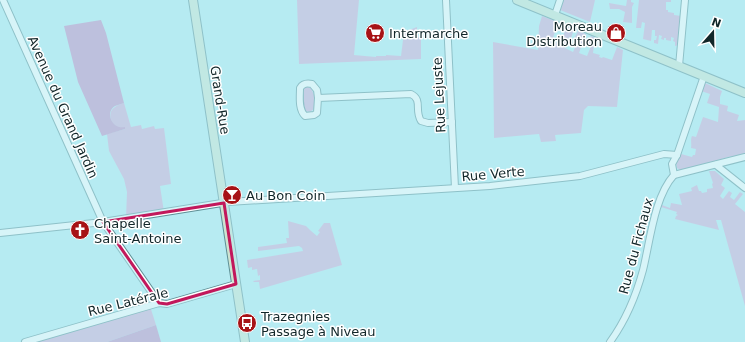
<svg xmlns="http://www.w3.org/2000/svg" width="745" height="342" font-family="'DejaVu Sans',sans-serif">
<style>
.green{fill:#d6acd5}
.forest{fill:#c58dc3}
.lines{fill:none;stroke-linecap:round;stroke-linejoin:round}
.street-casing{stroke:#5e8f96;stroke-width:8}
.secondary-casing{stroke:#5e8f96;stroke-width:10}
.street{stroke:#fff;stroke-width:6}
.secondary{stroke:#cee4d1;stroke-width:8}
.marked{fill:none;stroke:#c2185b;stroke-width:3;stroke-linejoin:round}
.labels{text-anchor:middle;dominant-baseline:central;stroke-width:3;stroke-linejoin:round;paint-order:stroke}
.poi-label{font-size:13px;fill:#112629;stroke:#fff;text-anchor:start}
.street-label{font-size:13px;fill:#112629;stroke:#fff}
</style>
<rect width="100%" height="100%" fill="#b7ebf2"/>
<!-- green -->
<g class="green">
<path d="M297 0H359L354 55 376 57V56H386V55L401 56 404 32 417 27V37H421V59L299 64Z"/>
<path d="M563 0H595L590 22 560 10Z"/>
<path d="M627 0H631V2L634 3 632 7V23L623 22 625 12 619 9H610L609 3 626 6Z"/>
<path d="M639 0H671V2H666V10H668V12L674 13V15L681 16 679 45 675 46V42L673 41 674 38 671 37V41L666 40V38H664V40L661 39 662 36 659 35 658 44 654 43V40H656L657 36H655V30H652L651 41 643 39 645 23 642 22 641 28H636Z"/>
<path d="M542 16 558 22 552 41 561 44 565 30 569 27 574 29 571 38 569 37 565 48 573 52 578 41 574 39 578 31 586 34 579 53 587 56 591 46 588 45 591 36 595 38 593 53 600 55 599 57 602 58 603 57 612 60 617 47 623 50 617 107 588 106 584 110 581 133 555 135 556 141 541 142 539 134 494 138 493 42 538 50 539 26Z"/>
<path d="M705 83 722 91 720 97V104L728 106 727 111 739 115 737 121 745 120V154L728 157 682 171 677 168 676 163 681 154 692 157 693 155H695L696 149 691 148C692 144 690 140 692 136L696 137 703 117 718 122 719 107 707 103 710 94 701 91Z"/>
<path d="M305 86 311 88 315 97 314 109 310 112 305 111 302 103V88Z"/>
<path d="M124 103 131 127 141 125 142 129 154 126 155 129 164 128 171 184 160 186 164 212 126 218 127 192 124 179 109 151 107 134 125 129C122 128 118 128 116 126 109 122 108 111 115 107 117 105 121 104 124 103Z"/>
<path d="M709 171H715L724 179 721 185 725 188 720 196 723 199 729 191 732 193 730 197 734 200 740 192 743 194 735 204 745 212V306L721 220H716L719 230 675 219 676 216 678 215 676 214 677 212 661 207 662 205 670 208 671 203 682 205 679 194 692 191 691 188 697 185 699 191H701L702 193 707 192V189L713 188 712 184 713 183Z"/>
<path d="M288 221 306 226 310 230 317 236 320 232 318 231 324 223H330L342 265 260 289 259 282H254L253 281 260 280V275L258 276 257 269 252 270V267L248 268 247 260 303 251 302 248 299 246 258 251V247L287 243 286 238H289Z"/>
<path d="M150 306 156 325 107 342H29Z"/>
</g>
<!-- forest -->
<g class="forest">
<path d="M101 20 106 33 124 103C121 104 118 105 115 106 104 113 113 130 125 127V129L102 136 78 82 64 26Z"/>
<path d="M156 325 161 342H107Z"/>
</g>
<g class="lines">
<defs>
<g id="street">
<path d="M3 0 103 222 159 303"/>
<path d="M446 0 455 188"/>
<path d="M555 15 560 0"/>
<path d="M679 66 685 0"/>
<path d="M318 98 317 90 312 84C307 83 303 83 300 88 300 96 298 109 305 116L314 115 317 113 318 98 411 94C423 100 414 110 421 121L428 123 452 122"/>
<path d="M716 165 745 188"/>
<path d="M674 175 745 157"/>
<path d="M0 233 103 222 228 202 490 186 580 176 664 154 677 155"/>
<path d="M25 342 159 303 167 304 236 284"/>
<path d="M610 342C626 320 636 296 643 270 650 242 654 197 674 175L672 164 677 155 704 76"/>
</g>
<g id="secondary">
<path d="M193 0 245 342"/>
<path d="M517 0 745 93"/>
</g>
</defs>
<!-- street casing -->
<use href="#street" class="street-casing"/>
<!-- secondary casing -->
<use href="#secondary" class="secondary-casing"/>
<!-- street -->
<use href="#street" class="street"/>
<!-- secondary -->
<use href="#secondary" class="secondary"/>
</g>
<!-- marked area -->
<path d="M0 0H745V342H0ZM224 203 236 284 167 304 159 303 103 222Z" fill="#b7ebf2" fill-opacity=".55" fill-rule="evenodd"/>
<path class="marked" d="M224 203 236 284 167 304 159 303 103 222Z"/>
<!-- icons -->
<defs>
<symbol id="supermarket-disc" viewBox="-11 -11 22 22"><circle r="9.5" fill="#a71216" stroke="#fff"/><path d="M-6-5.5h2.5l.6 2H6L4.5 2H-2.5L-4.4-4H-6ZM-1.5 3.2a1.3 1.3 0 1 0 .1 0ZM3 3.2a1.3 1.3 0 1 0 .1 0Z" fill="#fff"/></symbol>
<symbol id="shop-disc" viewBox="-11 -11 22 22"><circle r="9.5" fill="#a71216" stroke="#fff"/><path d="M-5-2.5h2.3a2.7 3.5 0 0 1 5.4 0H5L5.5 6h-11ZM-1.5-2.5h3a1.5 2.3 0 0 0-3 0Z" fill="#fff"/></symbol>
<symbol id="bar-disc" viewBox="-11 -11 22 22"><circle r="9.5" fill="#a71216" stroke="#fff"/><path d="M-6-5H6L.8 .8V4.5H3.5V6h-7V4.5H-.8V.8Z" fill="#fff"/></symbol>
<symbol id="church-disc" viewBox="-11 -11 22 22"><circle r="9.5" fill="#a71216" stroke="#fff"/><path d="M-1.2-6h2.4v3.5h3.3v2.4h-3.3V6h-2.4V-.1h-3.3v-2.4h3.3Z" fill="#fff"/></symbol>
<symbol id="bus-disc" viewBox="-11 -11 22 22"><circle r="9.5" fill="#a71216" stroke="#fff"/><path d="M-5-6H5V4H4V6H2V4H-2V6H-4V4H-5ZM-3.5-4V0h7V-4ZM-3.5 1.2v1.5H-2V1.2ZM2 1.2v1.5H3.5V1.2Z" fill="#fff"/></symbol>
</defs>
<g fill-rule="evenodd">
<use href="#supermarket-disc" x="364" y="22" width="22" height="22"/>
<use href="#shop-disc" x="605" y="22" width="22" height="22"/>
<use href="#bar-disc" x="221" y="184" width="22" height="22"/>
<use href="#church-disc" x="69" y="219" width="22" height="22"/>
<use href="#bus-disc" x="236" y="312" width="22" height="22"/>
</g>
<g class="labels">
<!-- poi labels -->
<g class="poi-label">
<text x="602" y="26" text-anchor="end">Moreau<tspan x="602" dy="15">Distribution</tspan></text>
<text x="389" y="33">Intermarche</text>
<text x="246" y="195">Au Bon Coin</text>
<text x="94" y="223">Chapelle<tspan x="94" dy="15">Saint-Antoine</tspan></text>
<text x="261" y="316">Trazegnies<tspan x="261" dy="15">Passage à Niveau</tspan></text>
</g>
<!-- street labels -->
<g class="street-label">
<text transform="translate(439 95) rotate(-93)">Rue Lejuste</text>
<text transform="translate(220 100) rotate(81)">Grand-Rue</text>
<text transform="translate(63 107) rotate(66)">Avenue du Grand Jardin</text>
<text transform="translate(493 174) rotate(-5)">Rue Verte</text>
<text transform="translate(636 246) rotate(-75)">Rue du Fichaux</text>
<text transform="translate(128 302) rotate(-14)">Rue Latérale</text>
</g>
</g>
<!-- north arrow -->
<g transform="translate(713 32) rotate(20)" stroke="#ffffff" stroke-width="3" paint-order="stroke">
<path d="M0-3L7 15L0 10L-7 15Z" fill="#112629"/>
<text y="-6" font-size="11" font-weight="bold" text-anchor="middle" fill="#112629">N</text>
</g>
</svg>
